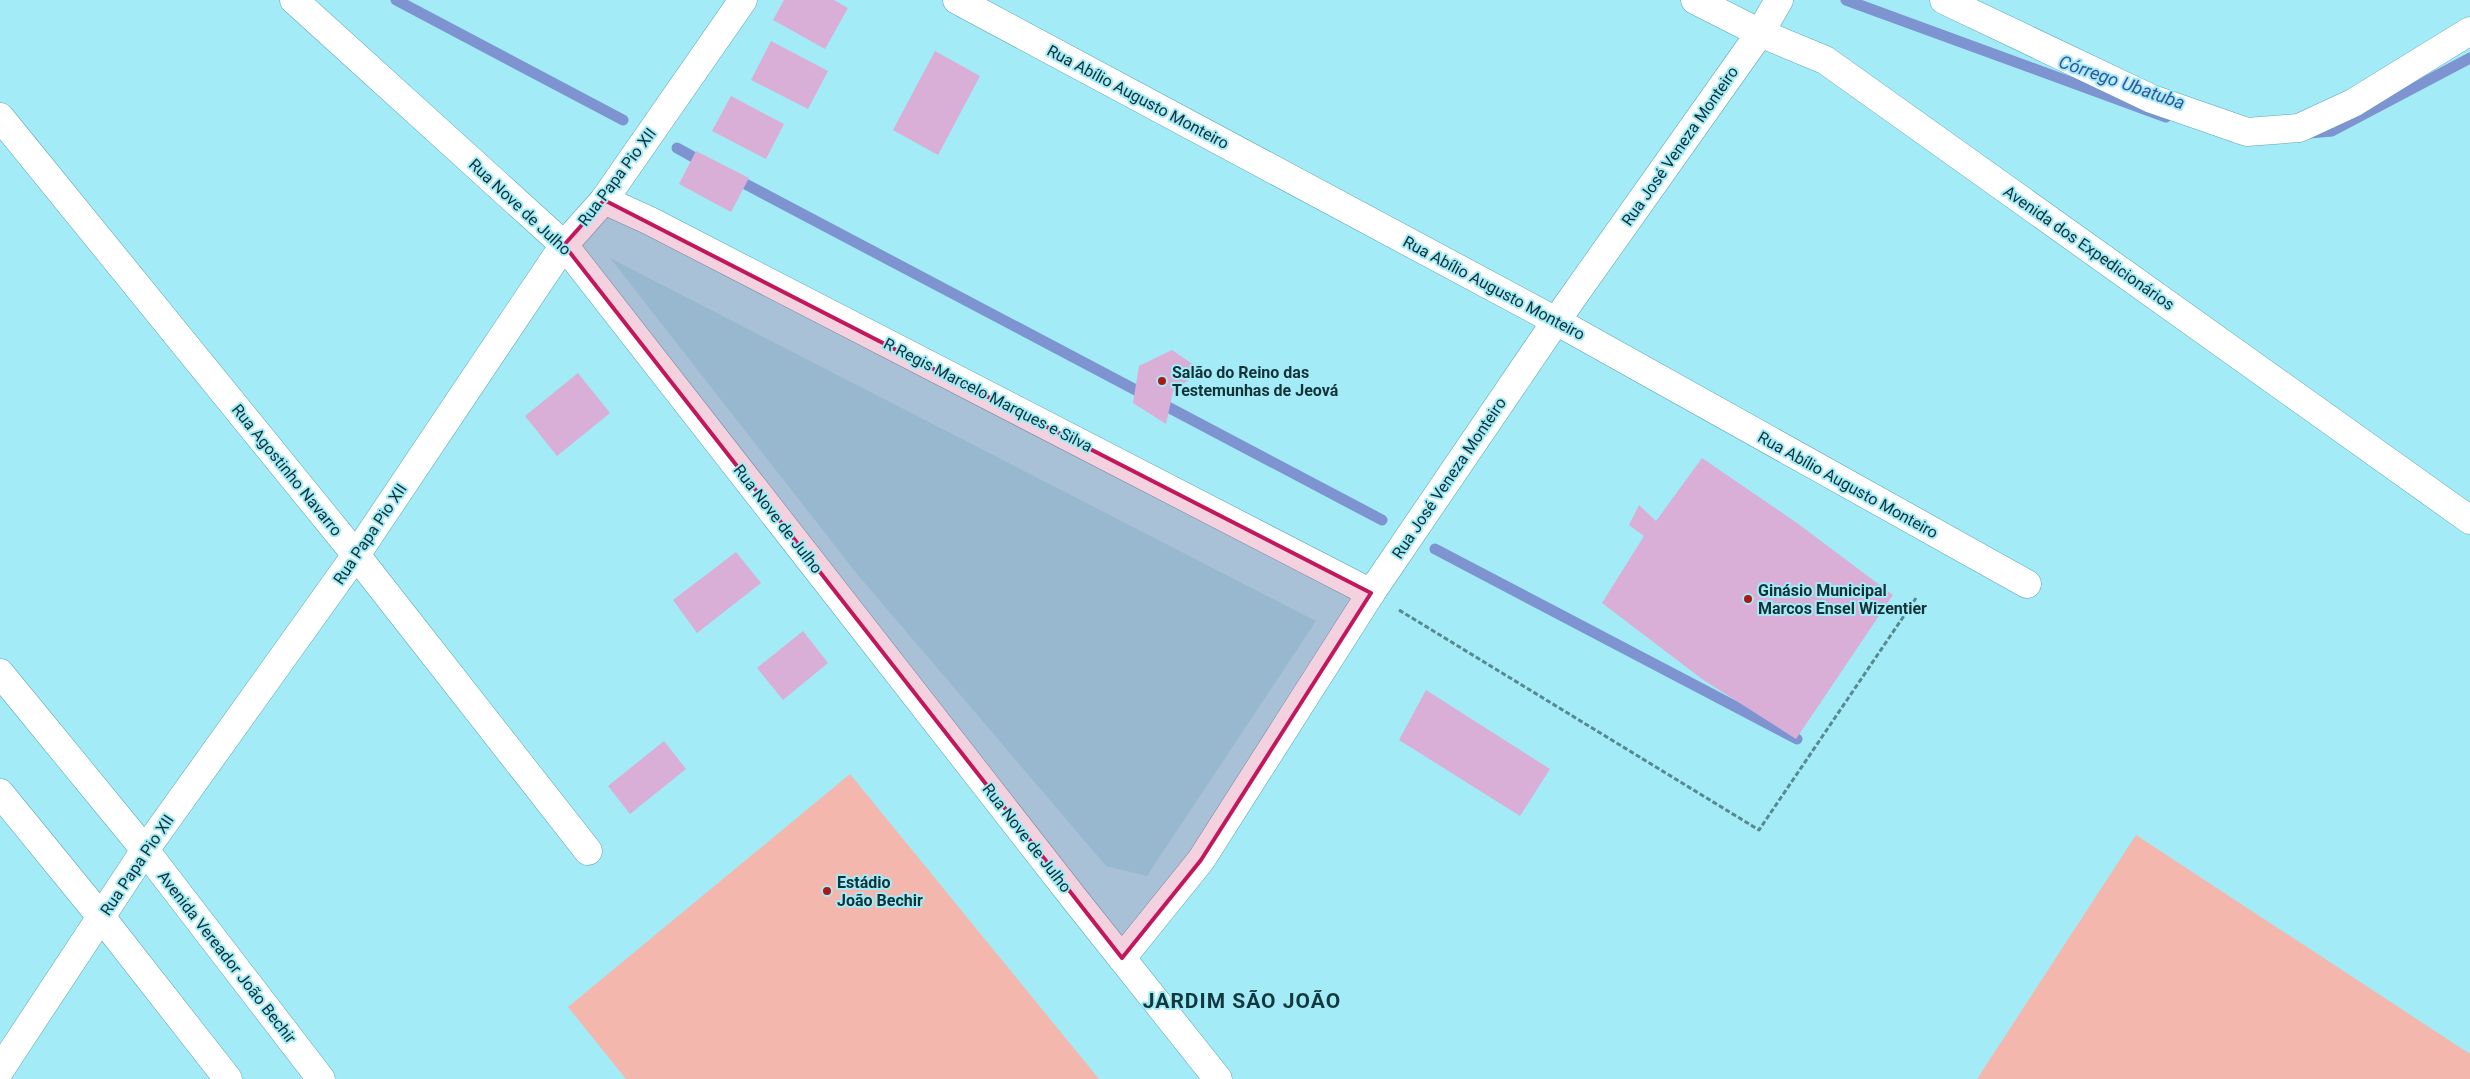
<svg xmlns="http://www.w3.org/2000/svg" width="2470" height="1079" font-family="Roboto,sans-serif">
<style>
.built{fill:#8de0ec}
.green{fill:#f3b7ae}
.lines{fill:none;stroke-linecap:round;stroke-linejoin:round}
.stream{stroke:#7d94d1;stroke-width:11}
.building{fill:#d9aed7}
.minor-casing{stroke:#5da5b0;stroke-width:29}
.path{stroke:#578991;stroke-width:3;stroke-dasharray:5 2.5;stroke-linecap:butt}
.minor{stroke:#fff;stroke-width:28}
.marked{fill:#c2185b;fill-opacity:0.2;stroke:#c2185b;stroke-width:4;stroke-linejoin:round}
.poi-dot{fill:#ab1916;stroke:#a3ecf7;stroke-width:2}
.labels{text-anchor:middle;dominant-baseline:central;stroke-width:4;stroke-linejoin:round;paint-order:stroke}
.street-label{font-size:16px;fill:#133136;stroke:#a3ecf7}
.poi-label{font-size:16px;font-weight:bold;fill:#133136;stroke:#a3ecf7;text-anchor:start}
.water-label{font-size:18px;font-style:italic;fill:#3a529d;stroke:#a3ecf7}
.district-label{font-size:21px;font-weight:bold;letter-spacing:1px;fill:#11383e;stroke:#a3ecf7}
</style>
<rect width="100%" height="100%" fill="#a3ecf7"/>
<!-- built -->
<path class="built" d="M610 258 1316 621 1147 876 1106 866 857 574Z"/>
<!-- green -->
<g class="green">
<path d="M850 774 1099 1079H626L568 1007Z"/>
<path d="M2136 835 2470 1054V1079H1977Z"/>
</g>
<g class="lines">
<!-- stream -->
<g class="stream">
<path d="M396 0 623 120"/>
<path d="M1846 0 2166 117"/>
<path d="M2310 133 2332 131 2470 58"/>
<path d="M677 148 706 164"/>
<path d="M734 178 1382 520"/>
<path d="M1435 549 1797 739"/>
</g>
</g>
<!-- building -->
<g class="building">
<path d="M784 0H834L848 8 825 49 773 20Z"/>
<path d="M771 41 828 71 808 109 751 80Z"/>
<path d="M935 51 980 76 938 155 893 130Z"/>
<path d="M731 96 784 124 766 159 712 131Z"/>
<path d="M696 151 749 178 731 212 679 184Z"/>
<path d="M1172 350 1201 370 1173 392 1166 424 1133 403 1139 366Z"/>
<path d="M578 373 610 413 557 456 525 416Z"/>
<path d="M1702 458 1797 523 1893 595 1796 739 1702 679 1602 603 1644 536 1629 525 1639 505 1656 521Z"/>
<path d="M736 552 761 583 697 633 673 600Z"/>
<path d="M803 631 828 663 783 700 757 668Z"/>
<path d="M1426 690 1550 769 1520 816 1399 740Z"/>
<path d="M664 741 686 769 630 814 608 786Z"/>
</g>
<g class="lines">
<defs>
<g id="minor">
<path d="M294 0 564 245 1077 902 1218 1079"/>
<path d="M957 0 1556 321 2027 584"/>
<path d="M1695 0 1760 33 1825 60 2470 520"/>
<path d="M1944 0 2152 99 2247 132 2299 128 2353 103 2470 31"/>
<path d="M0 117 356 555 588 851"/>
<path d="M604 200 650 221 1371 593"/>
<path d="M0 673 145 850 321 1079"/>
<path d="M0 793 102 918 228 1079"/>
<path d="M1122 958 1201 860 1371 593 1556 321 1760 33 1779 0"/>
<path d="M0 1070 145 850 356 555 564 245 604 200 743 0"/>
</g>
</defs>
<!-- minor casing -->
<use href="#minor" class="minor-casing"/>
<!-- path -->
<path class="path" d="M1399 610 1759 830 1916 598"/>
<!-- minor -->
<use href="#minor" class="minor"/>
</g>
<!-- marked area -->
<path class="marked" d="M604 200 1371 593 1201 860 1122 958 564 245Z"/>
<!-- markers -->
<g class="poi-dot">
<circle cx="1162" cy="381" r="5"/>
<circle cx="1748" cy="599" r="5"/>
<circle cx="827" cy="891" r="5"/>
</g>
<g class="labels">
<!-- street labels -->
<g class="street-label">
<text transform="translate(1138 97) rotate(28)">Rua Abílio Augusto Monteiro</text>
<text transform="translate(1680 146) rotate(-55)">Rua José Veneza Monteiro</text>
<text transform="translate(617 177) rotate(-53)">Rua Papa Pio XII</text>
<text transform="translate(520 207) rotate(43)">Rua Nove de Julho</text>
<text transform="translate(2089 248) rotate(35)">Avenida dos Expedicionários</text>
<text transform="translate(1494 288) rotate(28)">Rua Abílio Augusto Monteiro</text>
<text transform="translate(988 395) rotate(27)">R Regis Marcelo Marques e Silva</text>
<text transform="translate(287 470) rotate(51)">Rua Agostinho Navarro</text>
<text transform="translate(1449 478) rotate(-56)">Rua José Veneza Monteiro</text>
<text transform="translate(1848 485) rotate(29)">Rua Abílio Augusto Monteiro</text>
<text transform="translate(778 519) rotate(52)">Rua Nove de Julho</text>
<text transform="translate(370 534) rotate(-56)">Rua Papa Pio XII</text>
<text transform="translate(1027 838) rotate(52)">Rua Nove de Julho</text>
<text transform="translate(137 865) rotate(-56)">Rua Papa Pio XII</text>
<text transform="translate(227 957) rotate(52)">Avenida Vereador João Bechir</text>
</g>
<!-- poi labels -->
<g class="poi-label">
<text x="1172" y="372">Salão do Reino das<tspan x="1172" dy="18">Testemunhas de Jeová</tspan></text>
<text x="1758" y="590">Ginásio Municipal<tspan x="1758" dy="18">Marcos Ensel Wizentier</tspan></text>
<text x="837" y="882">Estádio<tspan x="837" dy="18">João Bechir</tspan></text>
</g>
<!-- water labels -->
<g class="water-label">
<text transform="translate(2122 82) rotate(19)">Córrego Ubatuba</text>
</g>
<!-- district labels -->
<g class="district-label">
<text x="1242" y="1001">JARDIM SÃO JOÃO</text>
</g>
</g>
</svg>
